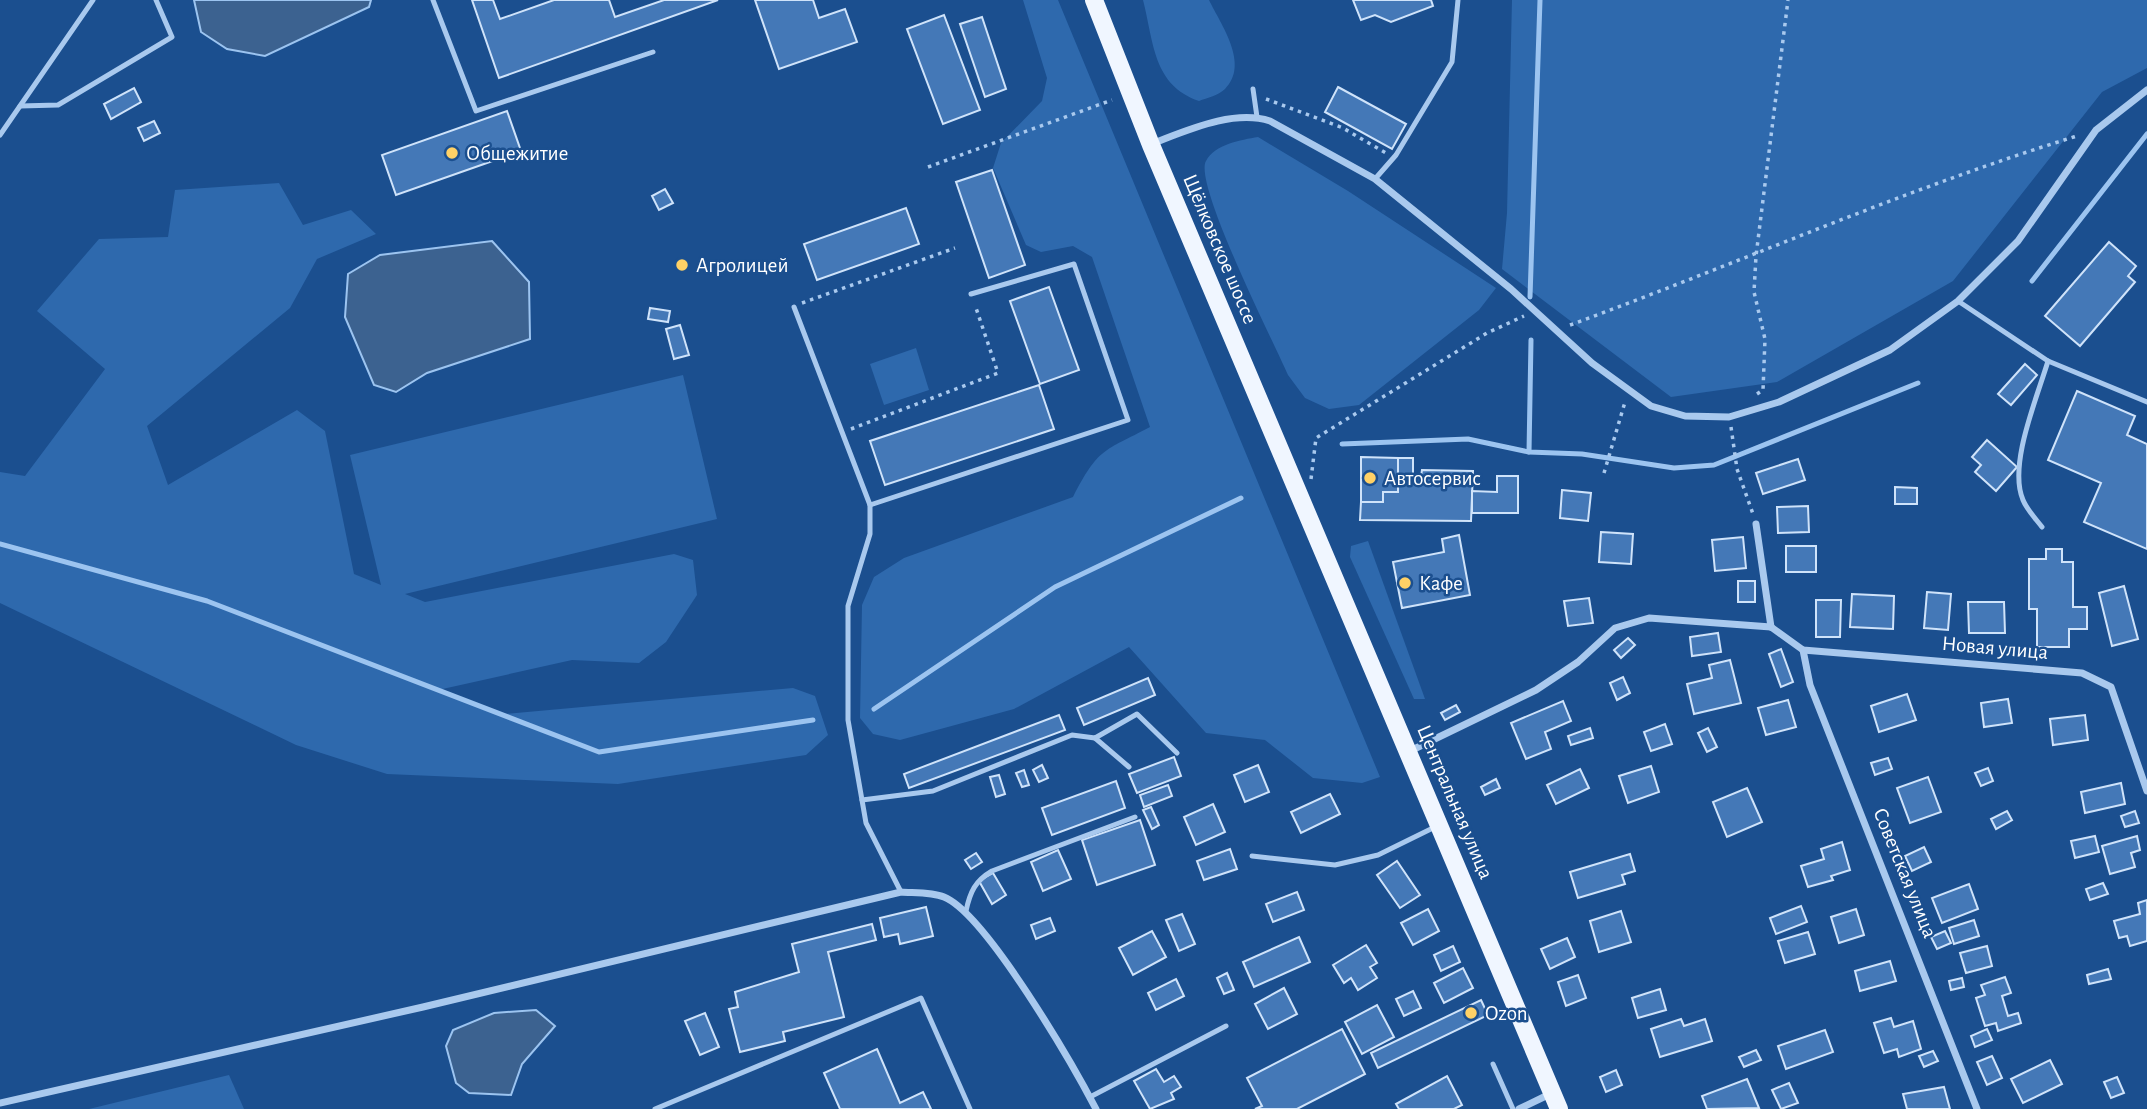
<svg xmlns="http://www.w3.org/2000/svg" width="2147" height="1109" font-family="'Alegreya Sans',sans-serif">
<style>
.green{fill:#2e69ad}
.water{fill:#3c6290;stroke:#9cc4f0;stroke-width:2}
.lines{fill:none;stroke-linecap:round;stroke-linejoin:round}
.stream{stroke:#9cc4f0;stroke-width:5}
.building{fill:#4478b7;stroke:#cfe3fa;stroke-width:2}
.path{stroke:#a9c9ee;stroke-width:3.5;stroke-dasharray:3.5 5;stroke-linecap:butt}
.service{stroke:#a9c9ee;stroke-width:5}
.minor{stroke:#a9c9ee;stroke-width:7}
.primary{stroke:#f0f6ff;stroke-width:18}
.poi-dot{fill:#ffd166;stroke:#1b4f8f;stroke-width:2.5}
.labels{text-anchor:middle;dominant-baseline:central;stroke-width:5;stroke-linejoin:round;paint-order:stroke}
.poi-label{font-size:21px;fill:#fff;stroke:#1b4f8f;text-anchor:start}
.street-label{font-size:21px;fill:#fff;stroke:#1b4f8f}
</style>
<rect width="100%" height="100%" fill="#1b4f8f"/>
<!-- green -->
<g class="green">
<path d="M1023 0H1058L1380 777 1362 783 1313 778 1265 740 1206 733 1129 647 1014 709 900 740 873 734 860 718 862 605 874 577 904 558 1073 497C1099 447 1103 452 1150 427L1092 257 1073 246 1041 252 1026 245 993 168 1001 143 1042 101 1047 78Z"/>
<path d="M1143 0H1209C1221 25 1250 64 1225 89 1219 95 1207 98 1199 101 1153 85 1154 43 1143 0Z"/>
<path d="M1512 0H2147V68L2102 92 1953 281 1777 382 1671 397 1502 269 1507 213Z"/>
<path d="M1258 137 1348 191 1496 288 1479 310 1359 405 1329 409 1305 398 1288 375C1274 343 1193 183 1206 161 1215 144 1241 140 1258 137Z"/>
<path d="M279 183 303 225 351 210 376 234 317 259 290 308 147 426 168 485 297 410 325 431 354 574 381 585 350 455 683 375 717 519 405 594 425 602 674 554 693 560 697 595 666 642 639 663 572 660 438 690 505 714 793 688 815 696 828 735 806 755 618 784 387 774 296 745 0 603V472L25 476 105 369 37 311 99 239 168 237 175 190Z"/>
<path d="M916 348 929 390 884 405 870 364Z"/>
<path d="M1368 541 1425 699H1414L1350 557 1351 546Z"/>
<path d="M229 1075 244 1109H89Z"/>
</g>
<!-- water -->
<g class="water">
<path d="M194 0H371L369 7 265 56 227 49 201 32Z"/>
<path d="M492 241 529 282 530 339 427 373 396 392 374 385 345 317 348 274 380 255Z"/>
<path d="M536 1010 555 1026 522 1064 511 1095 469 1093 456 1083 446 1046 453 1030 494 1013Z"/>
</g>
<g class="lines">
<!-- stream -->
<g class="stream">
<path d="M2032 281 2147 134"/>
<path d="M1530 297 1540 0"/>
<path d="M1342 444 1468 439 1529 452 1582 454 1674 468 1714 465 1918 383"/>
<path d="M1529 452 1531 340"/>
<path d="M0 544 207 601 599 752 813 720"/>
<path d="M874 709 1055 587 1241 498"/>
</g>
</g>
<!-- building -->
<g class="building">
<path d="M472 0H493L500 19 554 0H609L615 17 664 0H718L499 78Z"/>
<path d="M755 0H813L819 18 845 9 857 42 779 69Z"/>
<path d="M1353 0H1431L1433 6 1391 22 1375 15 1361 20Z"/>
<path d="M944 15 980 110 943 124 907 29Z"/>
<path d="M982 17 1006 89 985 97 960 24Z"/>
<path d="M1338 87 1406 124 1392 149 1325 112Z"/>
<path d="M134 88 141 102 111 119 104 104Z"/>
<path d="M507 111 521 151 396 195 382 155Z"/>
<path d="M154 121 160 133 144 141 138 128Z"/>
<path d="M992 170 1025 265 989 278 956 182Z"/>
<path d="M665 189 673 203 659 210 652 196Z"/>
<path d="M906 208 919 244 817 280 804 244Z"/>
<path d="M2109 242 2136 266 2128 276 2135 282 2080 346 2045 316Z"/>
<path d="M1049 287 1079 370 1040 384 1010 301Z"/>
<path d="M650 308 670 311 668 322 648 319Z"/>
<path d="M680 325 689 355 674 359 666 329Z"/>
<path d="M2025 364 2037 375 2011 405 1998 394Z"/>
<path d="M1039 385 1054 429 885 485 870 441Z"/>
<path d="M2077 391 2135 416 2127 435 2147 444V549L2084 522 2101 483 2048 460Z"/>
<path d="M1987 440 2017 467 1996 491 1975 472 1981 465 1972 457Z"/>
<path d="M1361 457 1398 458V492H1383V502H1361Z"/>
<path d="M1398 458H1413V476H1421L1422 470 1473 471 1471 521 1360 520 1361 502H1383V492H1398Z"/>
<path d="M1798 459 1805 480 1763 494 1756 473Z"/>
<path d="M1497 476H1518V513H1472V491L1497 492Z"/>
<path d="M1895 487 1917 488V504H1895Z"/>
<path d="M1562 490 1591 493 1588 521 1560 518Z"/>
<path d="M1808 506 1809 532 1778 533 1777 507Z"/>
<path d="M1601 532 1633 534 1631 564 1599 562Z"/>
<path d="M1459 535 1470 595 1402 608 1393 562 1444 552 1442 539Z"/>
<path d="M1743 537 1746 568 1715 571 1712 540Z"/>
<rect x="1786" y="546" width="30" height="26"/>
<path d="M2046 549H2062V562H2073V607H2087V629H2069V647H2037V609H2029V559H2046Z"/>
<rect x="1738" y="581" width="17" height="21"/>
<path d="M2124 586 2138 639 2112 646 2099 593Z"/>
<path d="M1927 592 1951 594 1948 630 1924 628Z"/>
<path d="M1852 594 1894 596 1893 629 1850 627Z"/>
<path d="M1589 598 1593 623 1568 626 1564 601Z"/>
<path d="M1816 600H1841L1840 637H1816Z"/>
<path d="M1968 602H2004L2005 633H1969Z"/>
<path d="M1718 633 1721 652 1692 656 1690 637Z"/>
<path d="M1628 638 1635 645 1621 658 1614 650Z"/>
<path d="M1781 649 1793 682 1781 687 1769 654Z"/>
<path d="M1730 660 1741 703 1694 714 1687 684 1712 678 1709 665Z"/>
<path d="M1623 677 1630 693 1617 700 1610 683Z"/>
<path d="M1148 678 1155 695 1084 725 1077 708Z"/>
<path d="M1907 694 1916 720 1879 732 1871 706Z"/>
<path d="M2008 699 2012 723 1984 727 1981 703Z"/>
<path d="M1788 700 1796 727 1766 735 1758 708Z"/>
<path d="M1563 701 1571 721 1545 732 1551 749 1526 759 1511 723Z"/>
<path d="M1456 705 1460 712 1445 720 1441 713Z"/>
<path d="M1059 715 1065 730 909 788 904 774Z"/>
<path d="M2085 715 2088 740 2053 745 2050 719Z"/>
<path d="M1665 724 1672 744 1651 751 1644 732Z"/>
<path d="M1590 728 1593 738 1571 745 1568 736Z"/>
<path d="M1708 728 1717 747 1707 752 1698 733Z"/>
<path d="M1174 757 1181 776 1137 793 1129 774Z"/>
<path d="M1888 758 1892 769 1875 775 1871 763Z"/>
<path d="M1042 765 1048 778 1039 782 1033 770Z"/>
<path d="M1258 765 1269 792 1245 802 1234 775Z"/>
<path d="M1651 766 1659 792 1628 803 1619 776Z"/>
<path d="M1988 768 1993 781 1981 786 1975 773Z"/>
<path d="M1580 769 1589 788 1556 804 1547 785Z"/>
<path d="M1024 770 1029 785 1022 787 1016 773Z"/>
<path d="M999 775 1005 794 996 797 990 777Z"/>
<path d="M1928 777 1941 812 1910 823 1897 788Z"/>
<path d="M1496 779 1500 788 1485 795 1481 787Z"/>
<path d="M1116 781 1125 808 1052 835 1042 808Z"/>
<path d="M2121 783 2125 804 2085 813 2081 792Z"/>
<path d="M1168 785 1172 796 1144 807 1140 795Z"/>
<path d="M1747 788 1762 822 1727 837 1713 802Z"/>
<path d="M1330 794 1340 814 1301 833 1291 812Z"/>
<path d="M1213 804 1225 832 1196 845 1184 817Z"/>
<path d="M1151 807 1159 825 1152 829 1143 810Z"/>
<path d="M2007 811 2012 820 1996 829 1991 819Z"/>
<path d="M2135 811 2139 823 2125 827 2121 816Z"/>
<path d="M1140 820 1155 865 1097 885 1082 840Z"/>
<path d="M2095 836 2099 852 2075 858 2071 841Z"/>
<path d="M2137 836 2140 850 2131 853 2135 867 2110 874 2102 846Z"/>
<path d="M1842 842 1850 870 1831 876 1833 880 1808 887 1801 866 1824 859 1821 849Z"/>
<path d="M1924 847 1931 862 1912 871 1905 856Z"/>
<path d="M1230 849 1237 869 1204 880 1197 861Z"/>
<path d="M1058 850 1071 879 1043 891 1031 862Z"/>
<path d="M976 853 982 862 971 869 965 860Z"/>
<path d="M1630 854 1635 871 1622 875 1625 884 1578 898 1570 872Z"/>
<path d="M1397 861 1420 895 1400 908 1377 875Z"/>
<path d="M993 873 1006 895 992 904 979 881Z"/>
<path d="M2103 883 2108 894 2090 900 2086 889Z"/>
<path d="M1969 884 1978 909 1942 923 1932 898Z"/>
<path d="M1297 892 1304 910 1273 922 1266 904Z"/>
<path d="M2147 900V941L2130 946 2127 936 2119 938 2114 921 2140 914 2138 903Z"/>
<path d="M1801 906 1807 922 1776 934 1770 918Z"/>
<path d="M926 907 933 936 900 944 898 934 884 937 880 918Z"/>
<path d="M1428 909 1439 931 1413 945 1401 923Z"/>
<path d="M1856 909 1864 935 1839 943 1831 917Z"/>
<path d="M1621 911 1631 942 1599 952 1590 921Z"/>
<path d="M1182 914 1195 944 1179 951 1166 920Z"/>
<path d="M1050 918 1055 931 1036 939 1031 925Z"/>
<path d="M1974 920 1979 936 1954 944 1949 928Z"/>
<path d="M872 924 876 940 828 952 844 1017 783 1032 785 1041 740 1052 729 1009 738 1007 735 992 799 972 792 944Z"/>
<path d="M1152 931 1166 957 1133 975 1119 948Z"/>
<path d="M1945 931 1951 943 1937 949 1931 937Z"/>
<path d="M1808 932 1815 954 1785 963 1778 941Z"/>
<path d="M1299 937 1310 962 1254 987 1243 962Z"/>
<path d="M1567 938 1575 957 1550 969 1541 949Z"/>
<path d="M1366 945 1377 963 1370 967 1377 978 1358 990 1351 978 1344 983 1333 965Z"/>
<path d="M1453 946 1460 962 1441 971 1434 955Z"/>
<path d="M1987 946 1992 966 1966 973 1960 953Z"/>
<path d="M1890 961 1896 981 1860 991 1855 971Z"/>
<path d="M1463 968 1473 988 1444 1003 1434 983Z"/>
<path d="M2108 969 2111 979 2089 984 2087 975Z"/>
<path d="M1227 973 1234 990 1224 994 1217 978Z"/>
<path d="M1578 975 1586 998 1566 1006 1558 982Z"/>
<path d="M2005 977 2011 993 2002 996 2008 1016 2018 1013 2021 1023 1998 1031 1996 1023 1985 1026 1976 998 1985 995 1981 985Z"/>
<path d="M1962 978 1964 987 1951 990 1949 981Z"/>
<path d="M1176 979 1184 996 1156 1010 1148 993Z"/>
<path d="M1284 988 1297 1014 1268 1029 1255 1004Z"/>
<path d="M1660 989 1666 1010 1638 1018 1632 998Z"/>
<path d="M1413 991 1421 1008 1404 1016 1396 999Z"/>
<path d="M1481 1000 1488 1015 1378 1068 1371 1053Z"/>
<path d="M1377 1005 1394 1037 1362 1054 1345 1022Z"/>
<path d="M705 1013 719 1047 700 1055 685 1021Z"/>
<path d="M1891 1018 1894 1027 1913 1021 1921 1049 1899 1057 1897 1049 1884 1053 1874 1023Z"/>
<path d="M1681 1019 1684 1026 1705 1019 1712 1041 1660 1057 1651 1029Z"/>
<path d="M1342 1029 1365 1074 1297 1109H1255L1262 1106 1247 1078Z"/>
<path d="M1987 1029 1992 1040 1975 1047 1971 1036Z"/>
<path d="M1825 1030 1833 1052 1786 1069 1778 1046Z"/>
<path d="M877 1049 900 1103 923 1092 931 1109H840L824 1073Z"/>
<path d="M1756 1050 1761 1060 1744 1067 1739 1057Z"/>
<path d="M1933 1051 1938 1061 1924 1067 1919 1056Z"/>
<path d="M1992 1056 2002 1078 1987 1085 1977 1062Z"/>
<path d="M2050 1060 2062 1084 2023 1103 2011 1079Z"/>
<path d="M1156 1069 1164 1082 1174 1076 1181 1087 1171 1093 1174 1099 1150 1109 1134 1081Z"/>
<path d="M1616 1070 1622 1085 1606 1092 1600 1077Z"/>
<path d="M1447 1076 1462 1105 1454 1109H1399L1396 1104Z"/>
<path d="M2117 1077 2124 1093 2111 1098 2104 1082Z"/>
<path d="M1747 1079 1759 1108 1707 1109 1702 1096Z"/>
<path d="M1789 1083 1798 1103 1781 1109 1772 1090Z"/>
<path d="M1944 1087 1950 1109H1907L1903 1094Z"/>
</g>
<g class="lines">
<!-- path -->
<g class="path">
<path d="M1266 99 1343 128 1386 153"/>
<path d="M928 167 1112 100"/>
<path d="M802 303 955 248"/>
<path d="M1570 325C1739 263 1905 189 2077 136"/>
<path d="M1757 394 1763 390 1765 339 1754 292 1756 256 1788 0"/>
<path d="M1731 427 1737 469 1753 514"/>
<path d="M851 429 998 373 975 305"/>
<path d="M1604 473 1625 402"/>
<path d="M1311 479 1316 438 1487 333 1524 316"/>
</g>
<!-- service -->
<g class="service">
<path d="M433 0 476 111 653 52"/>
<path d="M1253 89 1257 117"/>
<path d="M20 106 58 105 172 37 156 0"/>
<path d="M0 135 93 0"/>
<path d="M1375 179 1396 155 1452 62 1458 0"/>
<path d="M1958 301 2048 361 2147 402"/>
<path d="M794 307 870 505V534L848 606V720L866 823 901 892"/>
<path d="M870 505 1128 420 1074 264 971 294"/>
<path d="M2042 527C2036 519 2027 510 2023 500 2008 465 2037 398 2048 361"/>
<path d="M1095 738 1129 767"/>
<path d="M862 800 933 791 1072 735 1095 738 1137 714 1177 753"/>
<path d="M1252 856 1335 865 1378 855 1437 826"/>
<path d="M966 911C970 892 975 881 992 871L1135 817"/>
<path d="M1493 1064 1513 1109"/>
<path d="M1090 1097 1226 1026"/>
<path d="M655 1109 921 998 970 1109"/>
</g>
<!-- minor -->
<g class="minor">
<path d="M1151 144C1186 131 1233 109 1270 121L1375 179 1511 289 1592 363 1651 406 1685 416 1729 417 1779 402 1890 350 1958 301 2018 241 2096 130 2147 90"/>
<path d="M1756 524 1771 627"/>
<path d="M1771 627 1803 650 2082 673 2111 687 2147 791"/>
<path d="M1803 650 1810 685 1977 1109"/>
<path d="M1410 751 1536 690 1578 662 1615 628 1649 618 1771 627"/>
<path d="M0 1103 423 1007 901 892C914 893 932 892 944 897 986 914 1073 1065 1096 1109"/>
<path d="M1519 1109 1550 1094"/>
</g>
<!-- primary -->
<path class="primary" d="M1094 0 1151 145 1559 1109"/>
</g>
<!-- markers -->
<g class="poi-dot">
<circle cx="452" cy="153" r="7"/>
<circle cx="682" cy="265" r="7"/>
<circle cx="1370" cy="478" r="7"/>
<circle cx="1405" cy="583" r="7"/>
<circle cx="1471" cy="1013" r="7"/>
</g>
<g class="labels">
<!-- poi labels -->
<g class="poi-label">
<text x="466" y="153">Общежитие</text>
<text x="696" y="265">Агролицей</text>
<text x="1384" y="478">Автосервис</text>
<text x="1419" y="583">Кафе</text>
<text x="1485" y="1013">Ozon</text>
</g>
<!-- street labels -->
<g class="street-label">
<text transform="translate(1220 249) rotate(67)">Щёлковское шоссе</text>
<text transform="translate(1995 648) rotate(5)">Новая улица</text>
<text transform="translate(1455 802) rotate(67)">Центральная улица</text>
<text transform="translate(1905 873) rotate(68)">Советская улица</text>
</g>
</g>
</svg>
